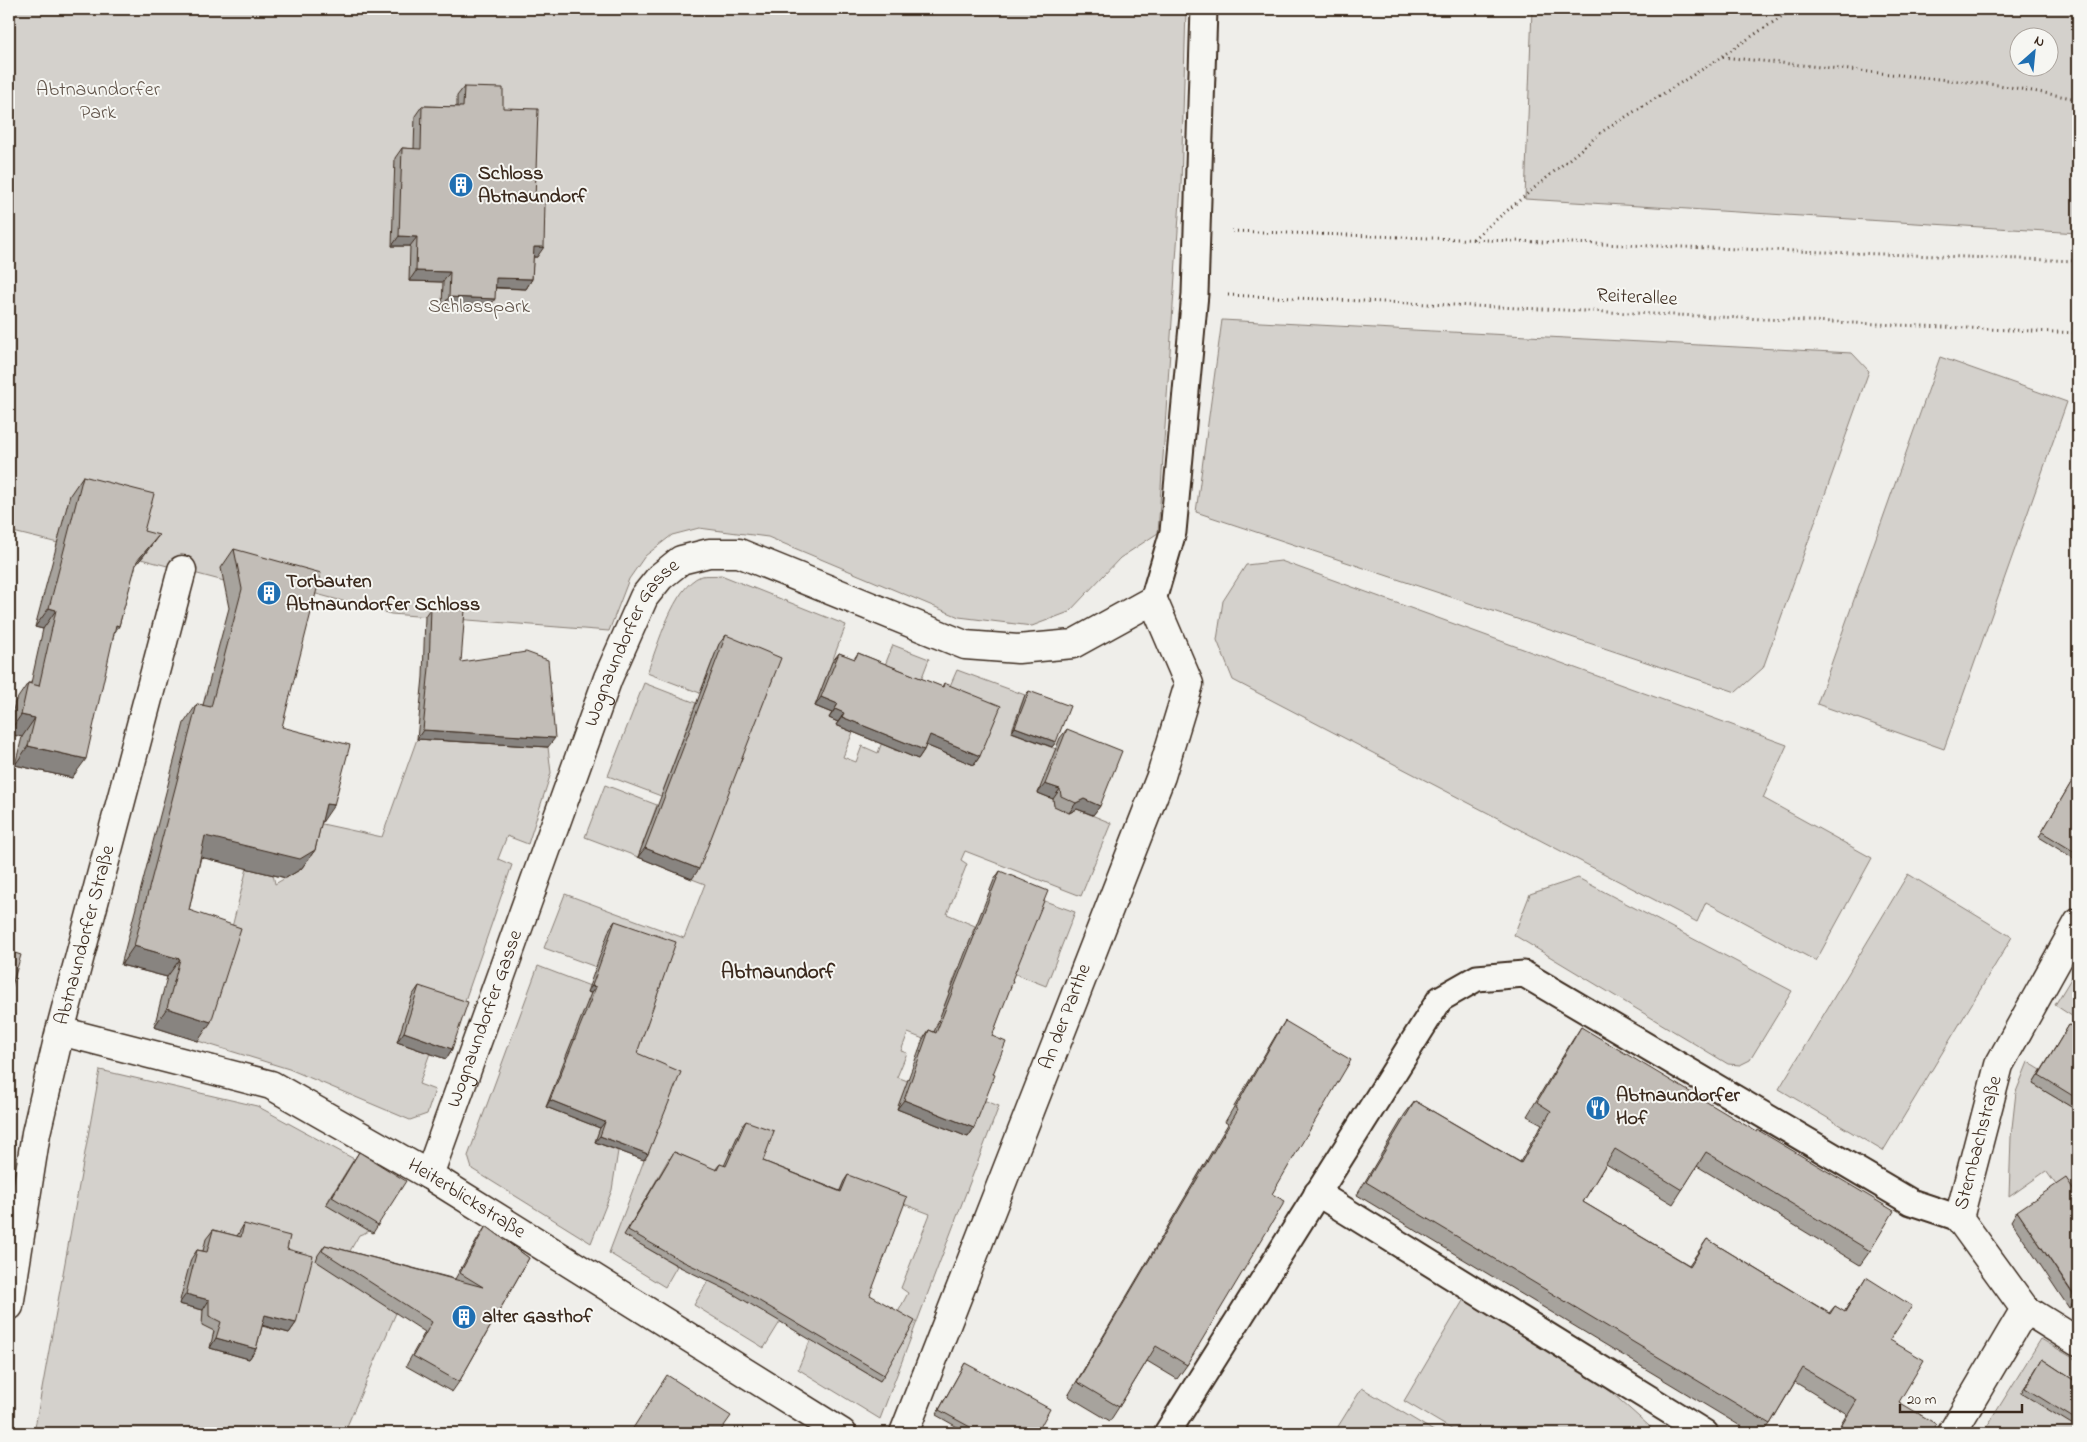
<svg xmlns="http://www.w3.org/2000/svg" width="2087" height="1442" font-family="'Indie Flower',sans-serif">
<style>
.green{fill:#d4d1cc;stroke:#887e75;fill-rule:evenodd}
.lines{fill:none;stroke-linecap:round;stroke-linejoin:round}
.service-casing{stroke:#3b2a1e;stroke-width:29}
.minor-casing{stroke:#3b2a1e;stroke-width:31}
.path{stroke:#3b2a1e;stroke-width:3;stroke-dasharray:1 4;stroke-linecap:butt}
.service{stroke:#f6f6f2;stroke-width:25}
.minor{stroke:#f6f6f2;stroke-width:28}
.wall{fill:#a7a39d;stroke:#3b2a1e}
.shaded-wall{fill:#888480;stroke:#3b2a1e}
.building{fill:#c2bdb7;stroke:#3b2a1e}
.labels{text-anchor:middle;dominant-baseline:central;stroke-width:4;stroke-linejoin:round;paint-order:stroke}
.park-label{font-size:20px;fill:#61544a;stroke:#f6f6f2}
.poi-label{font-size:20px;font-weight:bold;fill:#3b2a1e;stroke:#f6f6f2;text-anchor:start}
.street-label{font-size:20px;fill:#3b2a1e;stroke:#f6f6f2}
.neighbourhood-label{font-size:21px;font-weight:bold;fill:#3b2a1e;stroke:#f6f6f2}
</style>
<rect width="100%" height="100%" fill="#efeeea"/>
<filter id="ink" filterUnits="userSpaceOnUse"><feTurbulence type="fractalNoise" baseFrequency=".02" numOctaves="2"/><feDisplacementMap in="SourceGraphic" scale="10" xChannelSelector="R" yChannelSelector="G"/><feConvolveMatrix kernelMatrix="1 2 1 2 8 2 1 2 1" color-interpolation-filters="sRGB"/></filter>
<g filter="url(#ink)">
<!-- green -->
<g class="green">
<path d="M9 9H1186L1181 185 1158 533 1120 558 1069 612 1032 626 959 617 768 537 699 528 672 535 645 556 629 579 609 631 391 614 238 573 229 574 224 581 141 559 140 552 58 543 9 531Z"/>
<path d="M1532 9H2078V233L1525 199ZM2020 38H2050V68H2020Z"/>
<path d="M1222 320 1852 353 1869 371 1763 668 1736 692 1196 512Z"/>
<path d="M1940 357 2067 402 1944 749 1817 704Z"/>
<path d="M1281 561 1787 745 1763 798 1872 858 1816 961 1706 902 1697 922 1233 680 1217 640 1223 601 1246 565Z"/>
<path d="M721 575 846 625 815 706 832 713 829 717 838 722 836 725 853 732 843 757 856 762 862 746 878 753 883 739 881 675 893 645 929 659 894 750 898 751 923 744 974 765 946 695 957 670 1025 695 1011 732 1056 749 1053 799 1069 813 1077 809 1111 823 1081 896 965 851 961 860 967 864 947 914 975 926 972 933 1020 952 1042 900 1075 912 1046 986 967 955 960 972 957 971 931 1042 908 1033 901 1051 907 1053 897 1077C930 1091 966 1092 999 1106L880 1419 798 1369 850 1247 843 1329 831 1352 880 1381 895 1318 908 1293 901 1288 930 1214 844 1181 780 1322 764 1348 694 1305 729 1245 722 1171 703 1196 669 1158 625 1235 677 1266 665 1287 609 1253 649 1147 600 1128 595 1142 618 1151 612 1190 591 1243 472 1169 468 1156 538 966 590 986 588 992 648 1014 596 967 544 948 565 894 684 938 705 884 692 879 719 644 700 693 647 673C658 646 673 587 701 576 707 575 715 576 721 575Z"/>
<path d="M644 683 696 703 661 796 608 776Z"/>
<path d="M417 739 548 747 551 773 528 844 507 836 498 859 512 865 461 1012 397 1042 430 1053 419 1084 435 1090 427 1114 410 1120 289 1069 198 1041 227 947 247 868 273 874 275 884 301 869 313 822 382 837Z"/>
<path d="M605 785 657 805 638 857 585 837Z"/>
<path d="M1908 874 2012 937 1883 1151 1779 1089Z"/>
<path d="M1578 878 1792 991 1750 1060 1740 1065 1728 1064 1514 935 1530 894Z"/>
<path d="M2078 967V1020L2055 1005Z"/>
<path d="M2028 1062 2041 1070 2033 1084 2078 1111V1215L2046 1171 2009 1197 2011 1137 2016 1092Z"/>
<path d="M100 1070 257 1106 354 1159 326 1204 370 1231 359 1235 346 1258 396 1313 344 1433H34Z"/>
<path d="M1464 1299 1603 1385 1657 1433H1458L1404 1401Z"/>
<path d="M2041 1339 2078 1361V1433H1983Z"/>
<path d="M1362 1388 1437 1433H1334Z"/>
</g>
<g class="lines">
<defs>
<g id="service">
<path d="M1153 600 1173 532 1195 294 1204 9"/>
<path d="M1317 1193 1705 1433"/>
<path d="M1167 1433 1440 999 1477 978 1524 974 1911 1202 1959 1218"/>
</g>
<g id="minor">
<path id="s1" d="M60 1031 271 1085 429 1175 842 1433"/>
<path id="s2" d="M429 1175 608 678 644 597 660 577 681 560 709 553H739L965 645 1018 649 1073 644 1153 600 1189 684 1161 776 904 1433"/>
<path id="s3" d="M9 1306 36 1133 60 1031 182 570"/>
<path d="M2025 1309 2078 1342"/>
<path id="s4" d="M1952 1433 2025 1309 1959 1218 1999 1065 2078 923"/>
</g>
</defs>
<!-- service casing -->
<use href="#service" class="service-casing"/>
<!-- minor casing -->
<use href="#minor" class="minor-casing"/>
<!-- path -->
<g class="path">
<path d="M1722 56 1793 9"/>
<path d="M9 185 12 229 9 240"/>
<path d="M1232 231 2078 261"/>
<path d="M1473 239 1603 131 1722 57 1998 85 2078 99"/>
<path d="M1228 295 2078 333"/>
</g>
<!-- service -->
<use href="#service" class="service"/>
<!-- minor -->
<use href="#minor" class="minor"/>
</g>
<!-- wall -->
<g class="wall">
<path d="M464 87 503 108 535 201 537 257H533L532 279 526 289 495 288 488 309 442 307 443 282 409 281 410 246H392L395 158 402 148 414 149 415 116 422 106 457 107V96Z"/>
<path d="M83 476 144 531 145 554 135 566 119 626 114 633 72 778 15 765 22 737 9 734V728L15 702 28 683H31L43 629 35 627 70 495Z"/>
<path d="M234 549 282 727 321 824 315 850 301 869 286 878 201 857 189 910 198 1041 154 1027 167 977 121 965 184 723 197 704 203 705 229 608 221 568Z"/>
<path d="M431 607 461 662 548 747 417 739 423 677 425 616Z"/>
<path d="M726 635 692 879 638 857 719 644Z"/>
<path d="M839 653 854 659 858 653 942 687 944 683 980 756 974 765 926 745 924 750 918 759 836 725 838 722 829 718 832 713 815 706 832 662Z"/>
<path d="M1029 691 1056 742 1052 747 1012 732 1025 695Z"/>
<path d="M1067 729 1100 806 1093 815 1077 809 1069 813 1054 806 1053 799 1038 793 1060 738Z"/>
<path d="M2078 771V861L2039 837Z"/>
<path d="M1000 871 1012 980 992 1036 993 1074 974 1128 968 1137 897 1109 923 1039 929 1030 934 1032 994 880Z"/>
<path d="M615 921 637 1053 648 1154 644 1160 595 1142 600 1128 546 1107 591 993 587 992 610 928Z"/>
<path d="M419 986 452 1049 446 1059 397 1042 412 996Z"/>
<path d="M1285 1021 1272 1194 1187 1365 1177 1379 1147 1361 1119 1407 1110 1421 1068 1396 1228 1124 1225 1122 1276 1035Z"/>
<path d="M2069 1025 2078 1030V1111L2033 1084Z"/>
<path d="M1581 1027 1870 1251 1860 1265 1697 1166 1682 1190 1673 1204 1606 1164 1583 1202 1689 1265 1707 1239 1829 1313 1835 1306 1844 1312 1866 1277 1890 1340 1899 1402 1930 1433H1836L1847 1414 1795 1382 1770 1424 1763 1433H1752L1357 1195 1405 1114 1415 1101 1520 1162 1542 1124 1527 1116 1572 1041Z"/>
<path d="M746 1121 763 1161 840 1191 844 1181 848 1175 884 1375 880 1381 725 1289 678 1266 624 1235 674 1152 715 1170 720 1164 724 1166 742 1126Z"/>
<path d="M359 1152 378 1225 373 1233 326 1205Z"/>
<path d="M2017 1211 2078 1302 2069 1308 2011 1221Z"/>
<path d="M244 1224 287 1249 296 1323 289 1333 262 1326 256 1349 249 1359 210 1348 214 1331 202 1325 203 1310 179 1304 191 1259 197 1250 203 1251 206 1239 213 1230 237 1236Z"/>
<path d="M486 1226 529 1258 459 1382 452 1392 406 1366 425 1332 316 1261 318 1255 325 1245 455 1279 480 1235Z"/>
<path d="M2042 1359 2078 1383V1428L2021 1393Z"/>
<path d="M965 1363 1037 1433H968L936 1415Z"/>
</g>
<!-- shaded-wall -->
<g class="shaded-wall">
<path d="M399 236 417 237 410 246H392Z"/>
<path d="M534 247H544L537 257H527Z"/>
<path d="M416 271 450 272 443 282 409 281Z"/>
<path d="M496 278 532 279 526 289 489 287Z"/>
<path d="M449 297 495 299 488 309 442 307Z"/>
<path d="M159 535 145 554 123 580 137 561Z"/>
<path d="M49 608 56 610 43 629 35 627Z"/>
<path d="M116 625 119 626 106 645Z"/>
<path d="M821 697 838 704 832 713 815 706Z"/>
<path d="M835 709 844 713 838 722 829 718Z"/>
<path d="M21 715 35 718 22 737 9 734V732Z"/>
<path d="M842 717 924 750 918 759 836 725Z"/>
<path d="M1015 727 1056 742 1052 747 1012 732Z"/>
<path d="M423 730 555 738 548 747 417 739Z"/>
<path d="M930 735 980 756 974 765 923 744Z"/>
<path d="M28 746 86 759 72 778 15 765Z"/>
<path d="M1045 784 1060 789 1053 799 1038 793Z"/>
<path d="M1084 799 1100 806 1093 815 1077 809 1069 813 1076 803Z"/>
<path d="M326 804 334 805 321 824Z"/>
<path d="M205 836 315 850 301 869 286 878 192 855Z"/>
<path d="M645 848 699 869 692 879 638 857Z"/>
<path d="M134 946 180 959 167 977 121 965Z"/>
<path d="M592 986 596 987 591 993 587 992Z"/>
<path d="M167 1008 211 1022 198 1041 154 1027Z"/>
<path d="M404 1032 452 1049 446 1059 397 1042Z"/>
<path d="M550 1100 605 1122 600 1128 546 1107Z"/>
<path d="M904 1100 974 1128 968 1137 897 1109Z"/>
<path d="M600 1136 648 1154 644 1160 595 1142Z"/>
<path d="M186 1294 209 1300 203 1310 179 1304Z"/>
<path d="M2078 1297V1302L2069 1308 2076 1298Z"/>
<path d="M265 1315 296 1323 289 1333 258 1324Z"/>
<path d="M216 1338 256 1349 249 1359 210 1348Z"/>
</g>
<!-- building -->
<g class="building">
<path d="M464 87 503 88V108L538 109 535 201H545L544 247H534L532 279 496 278 495 299 449 297 450 272 416 271 417 237 399 236 402 148 421 149 422 106 463 107Z"/>
<path d="M83 476 154 494 144 531 159 535 137 561 119 626 116 625 86 759 28 746 35 718 21 715 28 683 39 686 56 610 49 608Z"/>
<path d="M234 549 321 573 282 727 350 745 334 805 326 804 315 850 300 859 205 836 189 910 241 928 211 1022 167 1008 180 959 134 946 197 704 211 707 242 589Z"/>
<path d="M431 607 465 610 461 662 526 652 548 660 555 738 423 730 429 668Z"/>
<path d="M726 635 781 658 699 869 645 848Z"/>
<path d="M839 653 855 659 858 653 943 687 944 683 1001 706 980 756 930 735 924 750 842 717 844 713 835 709 838 704 821 697Z"/>
<path d="M1029 691 1070 706 1056 742 1015 727Z"/>
<path d="M1067 729 1122 751 1100 806 1084 799 1076 803 1061 796 1060 789 1045 784Z"/>
<path d="M2078 771V854L2042 832Z"/>
<path d="M1000 871 1048 891 1012 980 1013 981 992 1036 1006 1042 993 1074 995 1075 974 1128 904 1100 929 1030 936 1033Z"/>
<path d="M615 921 676 942 637 1053 681 1072 648 1154 600 1136 605 1122 550 1100 596 987 592 986Z"/>
<path d="M9 951 21 955 9 996Z"/>
<path d="M419 986 468 1002 452 1049 404 1032Z"/>
<path d="M1285 1021 1351 1060 1272 1194 1285 1201 1187 1365 1156 1346 1119 1407 1077 1382 1238 1110 1235 1108Z"/>
<path d="M2069 1025 2078 1030V1099L2039 1075Z"/>
<path d="M1581 1027 1757 1132 1758 1130 1894 1211 1870 1251 1706 1152 1682 1190 1615 1149 1583 1202 1690 1266 1707 1239 1830 1314 1835 1306 1845 1312 1866 1277 1912 1306 1890 1340 1924 1360 1899 1402 1936 1424 1930 1433H1837L1857 1400 1803 1368 1770 1424 1366 1182 1415 1101 1521 1163 1551 1111 1537 1102Z"/>
<path d="M746 1121 774 1131 763 1161 841 1192 848 1175 907 1197 870 1295 915 1321 884 1375 729 1283 682 1261 628 1230 674 1152 717 1170 720 1164 726 1166Z"/>
<path d="M359 1152 406 1181 378 1225 332 1197Z"/>
<path d="M2066 1178 2078 1196V1297L2076 1298 2017 1211Z"/>
<path d="M244 1224 290 1236 287 1249 313 1256 296 1323 265 1315 256 1349 216 1338 221 1322 209 1316V1300L186 1294 197 1250 207 1252 213 1230 241 1237Z"/>
<path d="M486 1226 529 1258 459 1382 413 1356 432 1322 322 1251 325 1245 483 1287 460 1273Z"/>
<path d="M2042 1359 2078 1383V1421L2025 1388Z"/>
<path d="M965 1363 1050 1409 1037 1433H981L939 1410Z"/>
<path d="M667 1375 731 1416 719 1433H630Z"/>
</g>
</g>
<!-- icons -->
<defs>
<symbol id="building-disc" viewBox="-11 -11 22 22"><circle r="9.5" fill="#1f6fb2" stroke="#f6f6f2"/><path d="M-4-6H4V6H1V3H-1V6H-4ZM-2.5-4.3h1.7v1.8h-1.7ZM.8-4.3h1.7v1.8H.8ZM-2.5-1h1.7V.8h-1.7ZM.8-1h1.7V.8H.8Z" fill="#fff"/></symbol>
<symbol id="restaurant-disc" viewBox="-11 -11 22 22"><circle r="9.5" fill="#1f6fb2" stroke="#f6f6f2"/><path d="M-5-6h1v4h1v-4h1v4h1v-4h1v5L-1.5 .5V6h-2V.5L-5-1ZM5-6V6H3V1.5H1.5Q1.5-4 5-6Z" fill="#fff"/></symbol>
</defs>
<g fill-rule="evenodd">
<use href="#building-disc" x="447" y="171" width="28" height="28"/>
<use href="#building-disc" x="255" y="579" width="28" height="28"/>
<use href="#restaurant-disc" x="1584" y="1094" width="28" height="28"/>
<use href="#building-disc" x="450" y="1303" width="28" height="28"/>
</g>
<g class="labels">
<!-- park labels -->
<g class="park-label">
<text x="98" y="90">Abtnaundorfer<tspan x="98" dy="23">Park</tspan></text>
<text x="479" y="307">Schlosspark</text>
</g>
<!-- poi labels -->
<g class="poi-label">
<text x="478" y="174">Schloss<tspan x="478" dy="23">Abtnaundorf</tspan></text>
<text x="286" y="582">Torbauten<tspan x="286" dy="23">Abtnaundorfer Schloss</tspan></text>
<text x="1616" y="1096">Abtnaundorfer<tspan x="1616" dy="23">Hof</tspan></text>
<text x="482" y="1317">alter Gasthof</text>
</g>
<!-- street labels -->
<g class="street-label">
<text transform="translate(1637 298) rotate(3)">Reiterallee</text>
<text stroke="none"><textPath href="#s2" startOffset="571">Wognaundorfer Gasse</textPath></text>
<text stroke="none"><textPath href="#s3" startOffset="379">Abtnaundorfer Straße</textPath></text>
<text transform="translate(1066 1017) rotate(-69)">An der Parthe</text>
<text stroke="none"><textPath href="#s2" startOffset="166">Wognaundorfer Gasse</textPath></text>
<text stroke="none"><textPath href="#s4" startOffset="334">Sternbachstraße</textPath></text>
<text stroke="none"><textPath href="#s1" startOffset="444">Heiterblickstraße</textPath></text>
</g>
<!-- neighbourhood labels -->
<g class="neighbourhood-label">
<text x="778" y="973">Abtnaundorf</text>
</g>
</g>
<!-- margin -->
<rect width="2087" height="1442" fill="none" stroke="#f6f6f2" stroke-width="30"/>
<rect x="15" y="15" width="2057" height="1412" fill="none" stroke="#3b2a1e" stroke-width="2" filter="url(#ink)"/>
<!-- north arrow -->
<g transform="translate(2034 52) rotate(27)"><circle r="24" fill="#f6f6f2" stroke="#aba49d"/>
<path d="M0-4L9 19L0 12L-9 19Z" fill="#1f6fb2"/>
<text y="-8" font-size="14" font-weight="bold" text-anchor="middle" fill="#3b2a1e">N</text>
</g>
<!-- scale -->
<path d="M1900 1404v8h122v-8" fill="none" stroke="#3b2a1e" stroke-width="2.5"/>
<text x="1907" y="1404" font-size="15" fill="#3b2a1e" stroke="#f6f6f2" stroke-width="4" paint-order="stroke">20 m</text>
</svg>
